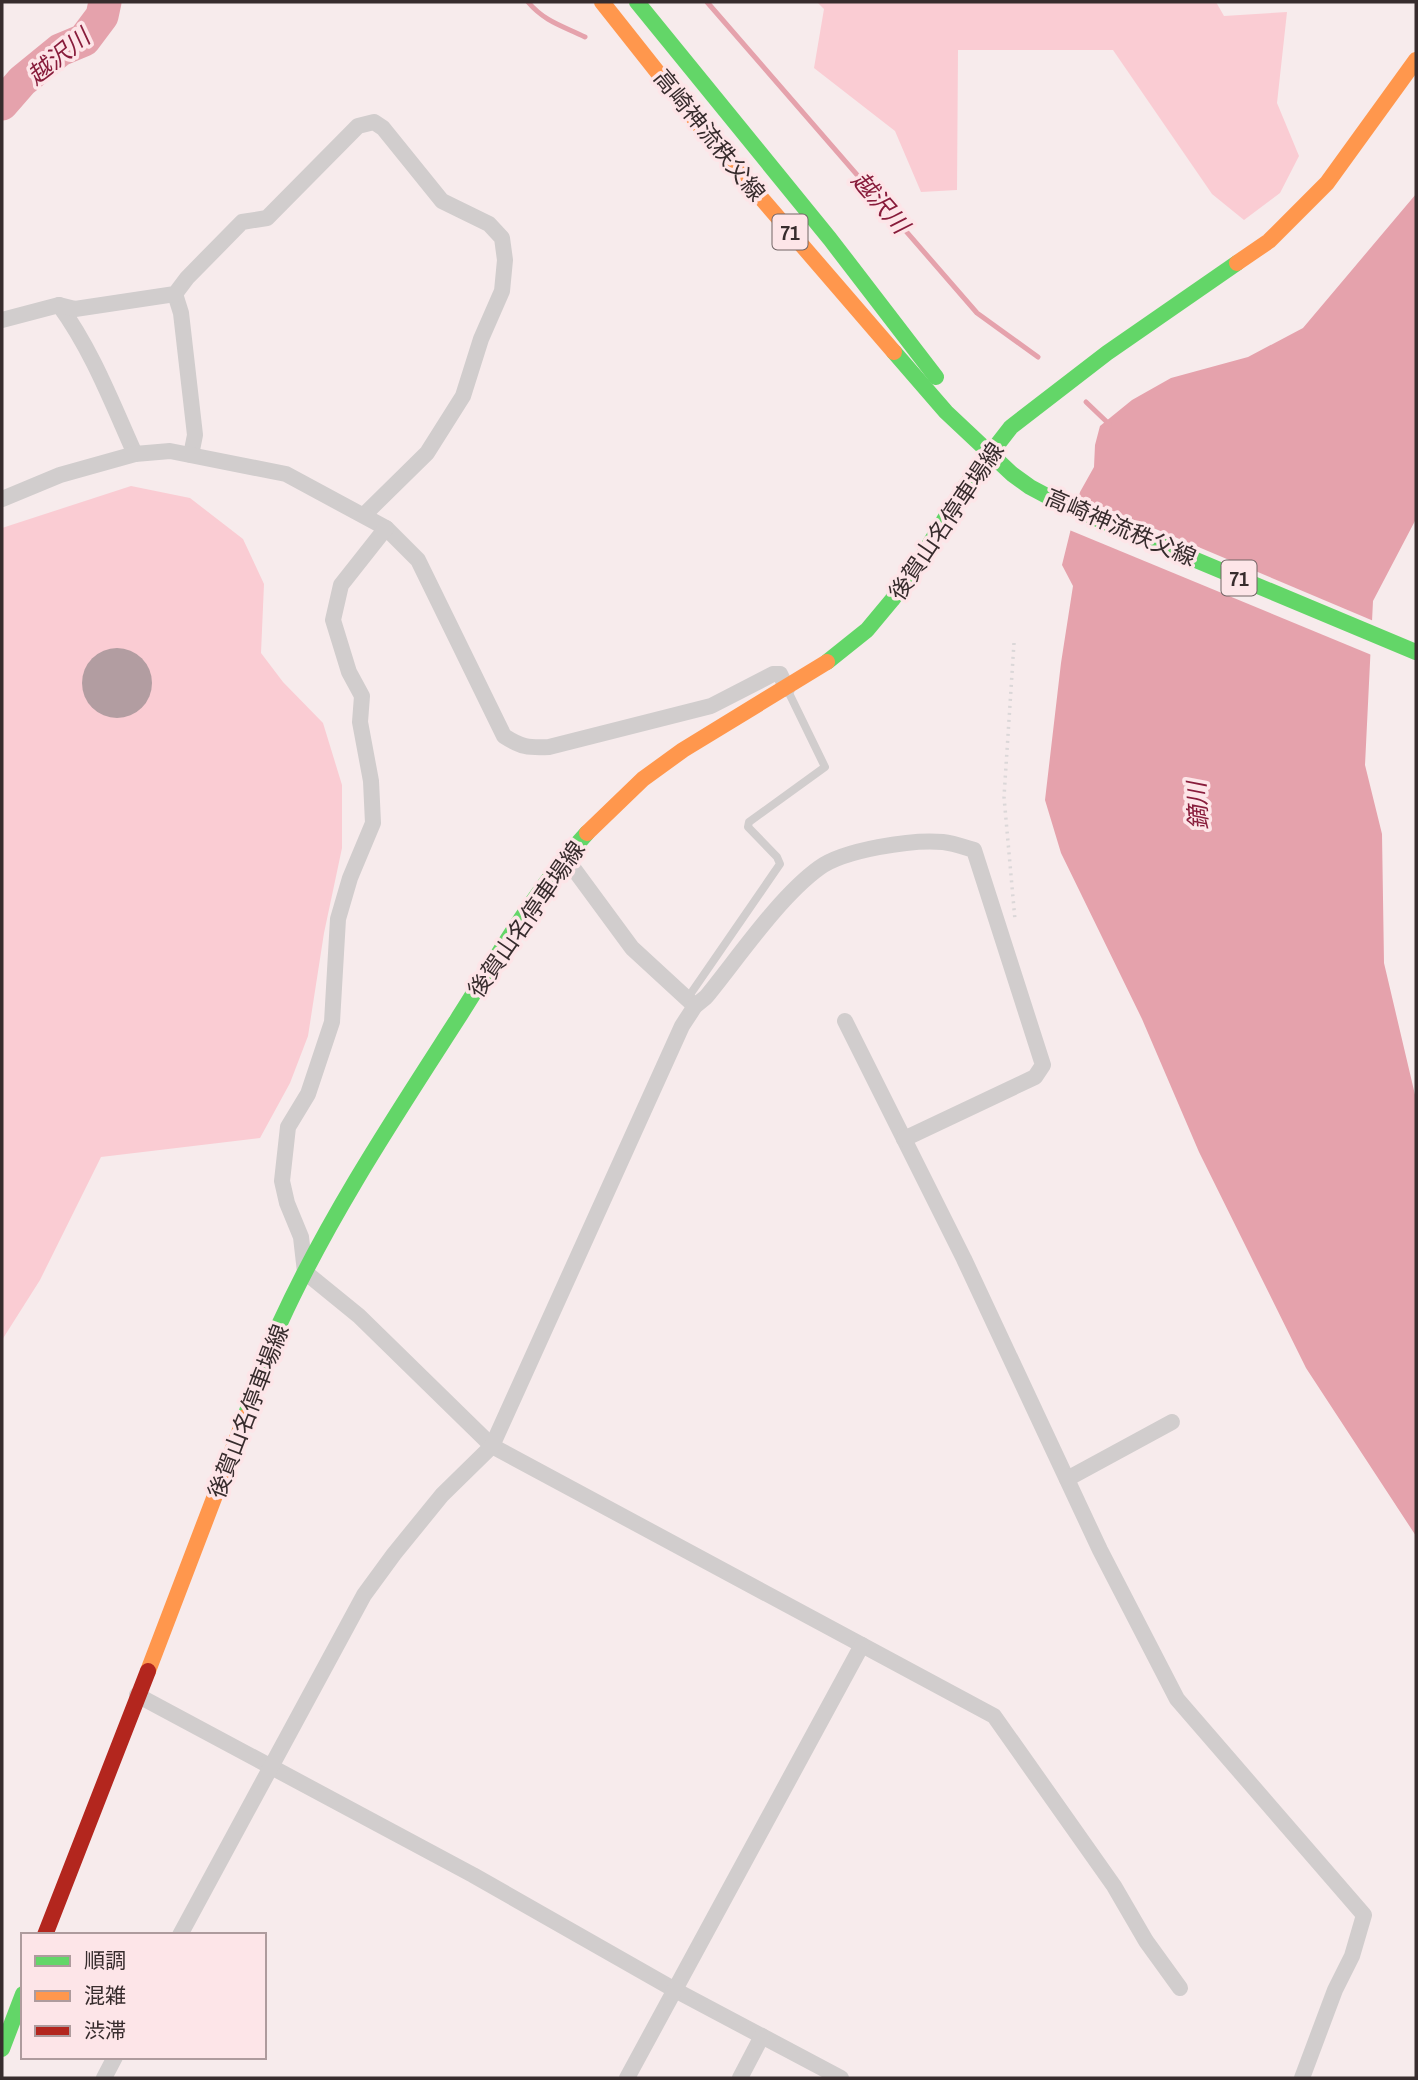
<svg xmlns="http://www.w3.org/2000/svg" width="1418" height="2080" font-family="'Archivo Narrow','Noto Sans JP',sans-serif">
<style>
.green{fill:#faccd3}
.water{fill:#e5a2ac}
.pier{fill:#f7ebec}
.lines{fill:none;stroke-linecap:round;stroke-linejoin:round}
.stream{stroke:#e5a2ac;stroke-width:5}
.river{stroke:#e5a2ac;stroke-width:33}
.building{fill:#b29da1}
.path{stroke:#dbd7d8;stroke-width:3.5;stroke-dasharray:2 5;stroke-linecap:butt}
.lane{stroke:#d1cdcd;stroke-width:8}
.street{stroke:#d1cdcd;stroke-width:16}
.fast{stroke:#63d668;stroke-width:16}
.slow{stroke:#ff974d;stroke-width:16}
.jam{stroke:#b3261e;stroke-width:16}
.labels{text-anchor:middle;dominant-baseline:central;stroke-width:7;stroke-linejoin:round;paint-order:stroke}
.shield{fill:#fde5e8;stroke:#726465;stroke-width:2}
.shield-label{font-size:21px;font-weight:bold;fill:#372c2d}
.street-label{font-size:23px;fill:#372c2d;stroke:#fde5e8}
.water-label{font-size:24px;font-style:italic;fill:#881c3b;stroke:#fde5e8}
</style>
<rect width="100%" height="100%" fill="#f7ebec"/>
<!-- green -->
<g class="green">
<path d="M817 2H1216L1224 16 1287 12 1277 103 1299 156 1280 193 1244 220 1212 194 1113 50H958L957 190 921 192 895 131 814 68 824 9Z"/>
<path d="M131 486 190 498 243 539 264 584 261 653 283 682 323 723 342 785V848L324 933 308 1036 290 1083 260 1138 101 1157 40 1280 2 1340V528Z"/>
</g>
<!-- water -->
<path class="water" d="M1416 194V519L1373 601 1365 765 1382 834 1384 963 1416 1099V1536L1306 1368 1199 1152 1142 1019 1061 853 1045 800 1061 663 1073 586 1062 565 1080 492 1094 467 1095 445 1100 426 1132 400 1171 378 1248 357 1303 328Z"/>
<!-- pier -->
<path class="pier" d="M1075 495 1376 622 1374 656 1067 529Z"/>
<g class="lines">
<!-- stream -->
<g class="stream">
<path d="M528 2C545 22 563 26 585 37"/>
<path d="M707 2 977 313 1038 357"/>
<path d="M1086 402 1109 424"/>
</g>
<!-- river -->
<path class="river" d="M2 104 22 81 60 50 84 40 102 16 105 2"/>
</g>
<!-- building -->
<circle class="building" cx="117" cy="683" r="35"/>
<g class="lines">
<!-- path -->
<path class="path" d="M1014 643 1004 797 1015 920"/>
<!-- lane -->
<path class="lane" d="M687 999 780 864 777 857 748 827 749 822 825 767 788 691"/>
<!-- street -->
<g class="street">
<path d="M175 294 181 313 195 435 191 455"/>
<path d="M59 305C92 350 112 403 135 454"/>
<path d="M2 320 59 305 75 309 175 294 187 278 242 222 267 218 358 126 374 122 383 128 442 201 489 224 502 238 505 260 502 291 481 339 463 396 427 453 364 515"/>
<path d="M2 499 60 475 135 454 170 451 286 474 386 528 418 560 504 736C521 747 528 748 549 747L711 706 773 674H780L787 689"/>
<path d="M386 528 341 585 333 620 349 672 362 696 360 722 371 781 373 823 350 878 338 919 332 1022 308 1094 288 1127 282 1181 287 1203 301 1237 305 1272 359 1316 492 1446 994 1716 1114 1886 1146 1941 1180 1988"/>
<path d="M565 857 632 948 695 1006"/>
<path d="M845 1021 964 1259 1100 1550 1177 1699 1364 1915 1352 1956 1335 1990 1302 2078"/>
<path d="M1067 1479 1172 1422"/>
<path d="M137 1695 473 1875 675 1990 841 2078"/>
<path d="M180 1935 364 1595 394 1554 442 1495 492 1446 682 1026 695 1006 706 997C738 958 779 897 819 868 843 850 912 839 943 842 953 843 964 847 974 850L1043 1065 1035 1077 904 1139"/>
<path d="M104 2078 115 2057"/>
<path d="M627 2078 862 1645"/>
<path d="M740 2078 762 2036"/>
</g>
<!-- fast -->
<g class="fast">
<path d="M637 2 830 239 936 377"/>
<path d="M894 352 946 412 1012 474 1030 487 1062 504 1416 652"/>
<path d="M827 662 867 630 892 600 916 567 962 490 1011 427 1107 353 1237 263"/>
<path d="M245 1417C256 1386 266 1353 280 1323 329 1216 394 1118 457 1020 498 956 535 889 587 833"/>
<path d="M2 2049 23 1994"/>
</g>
<!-- slow -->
<g class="slow">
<path d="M602 2 712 141 894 352"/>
<path d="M1237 263 1269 241 1327 183 1416 60"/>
<path d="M587 833 643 779 683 750 827 662"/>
<path d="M148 1671 245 1417"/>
</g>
<!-- jam -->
<path class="jam" d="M45 1935 148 1671"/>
</g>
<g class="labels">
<!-- shield labels -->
<g class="shield">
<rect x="772.5" y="214.5" width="35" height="35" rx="5"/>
<rect x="1221.5" y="560.5" width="35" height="35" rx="5"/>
</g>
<g class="shield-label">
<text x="790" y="232">71</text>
<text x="1239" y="578">71</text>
</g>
<!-- street labels -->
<g class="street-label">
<text transform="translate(710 135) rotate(51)">高崎神流秩父線</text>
<text transform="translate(946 521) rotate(-56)">後賀山名停車場線</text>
<text transform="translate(1121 527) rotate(23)">高崎神流秩父線</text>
<text transform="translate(526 919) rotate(-55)">後賀山名停車場線</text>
<text transform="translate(248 1411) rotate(-69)">後賀山名停車場線</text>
</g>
<!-- water labels -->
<g class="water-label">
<text transform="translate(58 56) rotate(-39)">越沢川</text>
<text transform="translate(881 202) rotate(49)">越沢川</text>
<text transform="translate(1197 806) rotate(-93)">鏑川</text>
</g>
</g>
<!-- border -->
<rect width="1418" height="2080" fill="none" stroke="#372c2d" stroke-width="7"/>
<!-- legend -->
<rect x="21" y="1933" width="245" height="126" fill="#fde5e8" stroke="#ae9b9d" stroke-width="2"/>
<rect x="35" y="1956" width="35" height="10" fill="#63d668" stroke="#ae9b9d" stroke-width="2"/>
<text x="84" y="1968" font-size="21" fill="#372c2d">順調</text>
<rect x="35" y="1991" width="35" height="10" fill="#ff974d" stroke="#ae9b9d" stroke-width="2"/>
<text x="84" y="2003" font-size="21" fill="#372c2d">混雑</text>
<rect x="35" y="2026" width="35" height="10" fill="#b3261e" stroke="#ae9b9d" stroke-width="2"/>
<text x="84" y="2038" font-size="21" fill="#372c2d">渋滞</text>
</svg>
